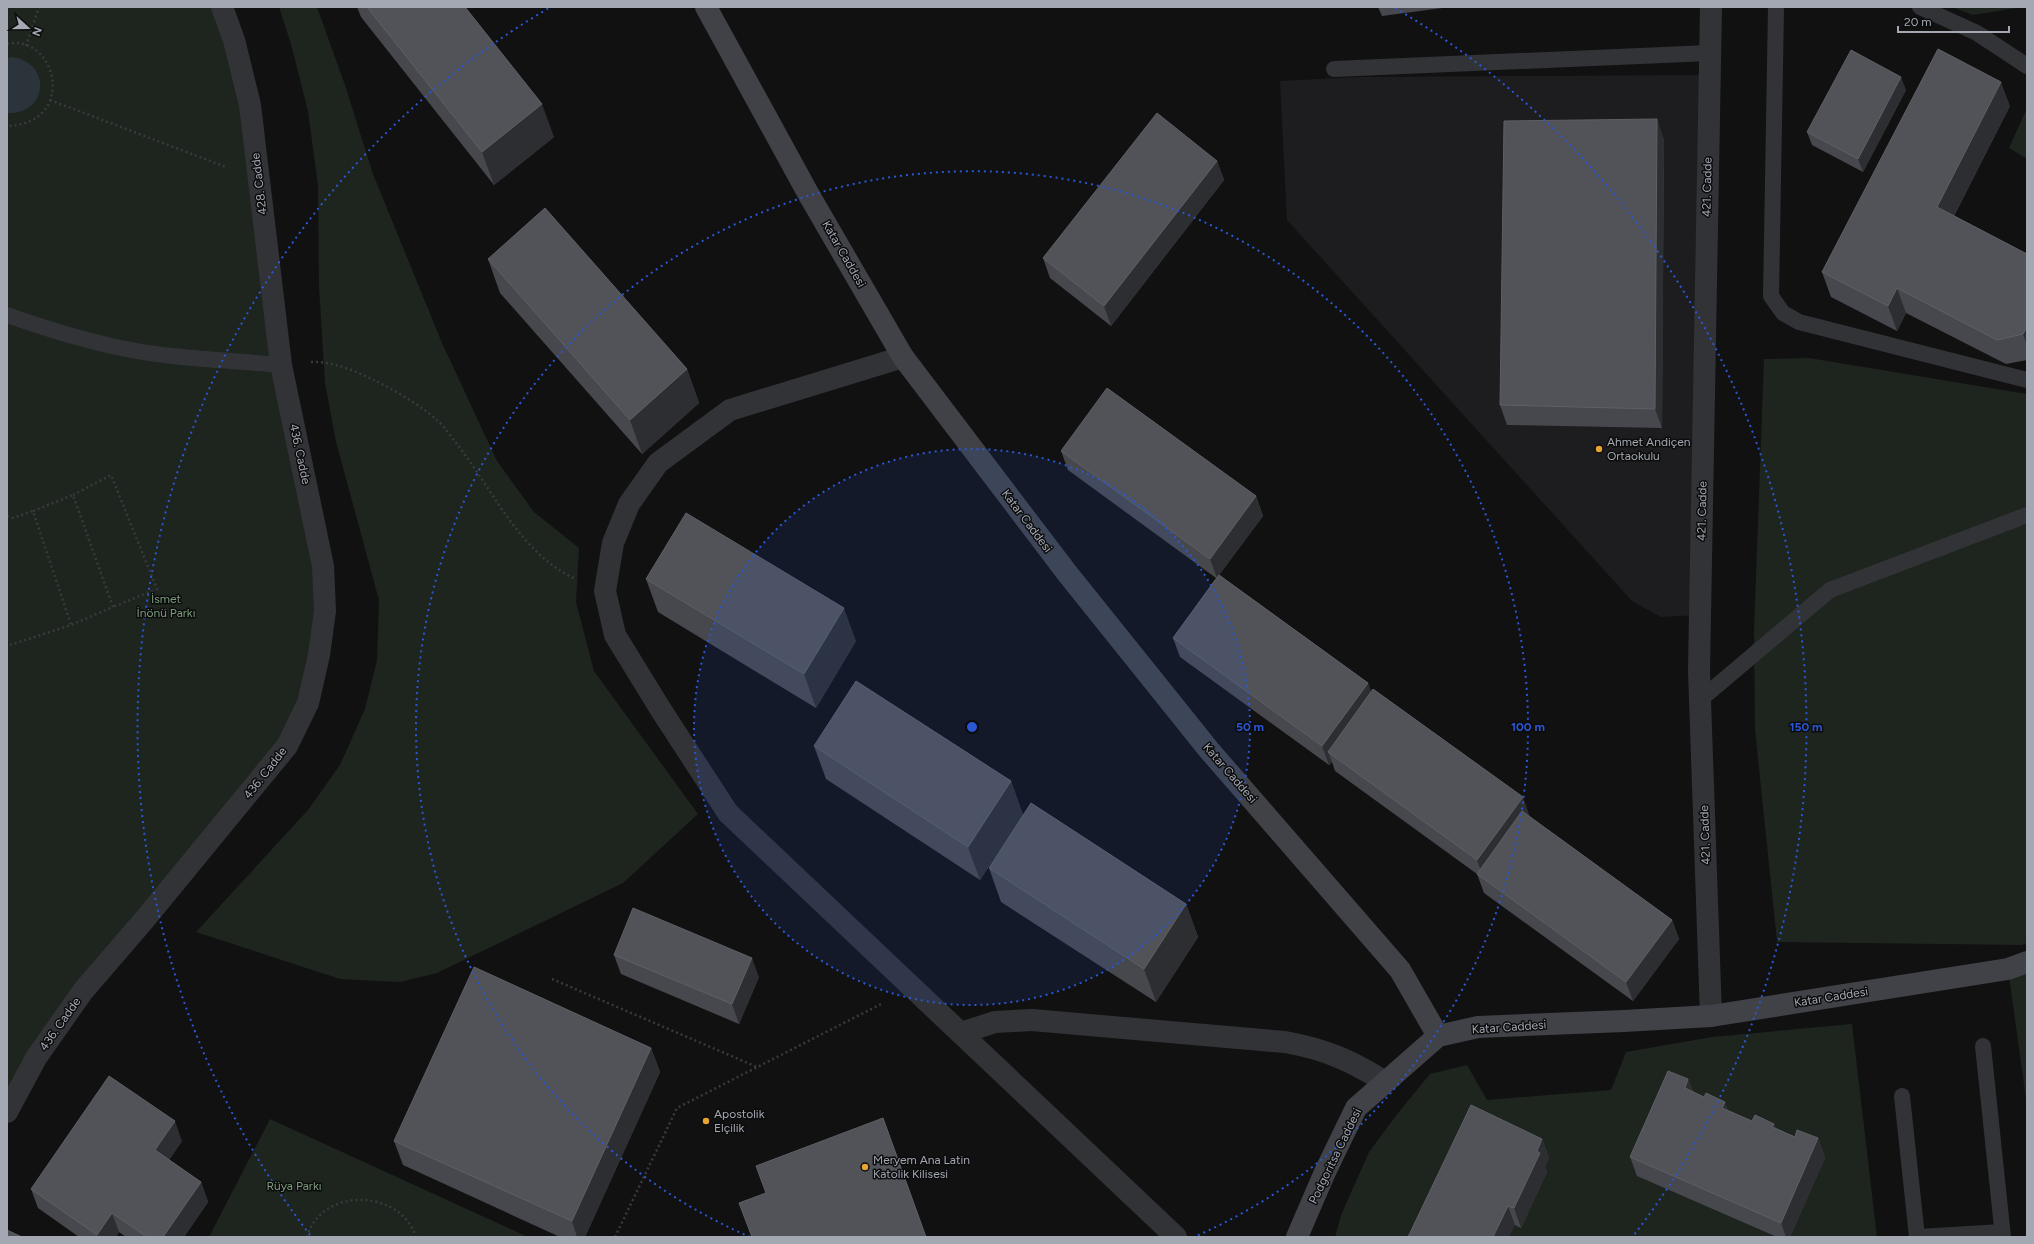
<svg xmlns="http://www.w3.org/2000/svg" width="2034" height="1244" font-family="Figtree,sans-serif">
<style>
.built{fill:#1d1d1f}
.green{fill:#1d251e}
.water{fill:#2b343a}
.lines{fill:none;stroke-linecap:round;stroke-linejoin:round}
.path{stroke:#383a3e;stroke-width:2.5;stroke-dasharray:2 3;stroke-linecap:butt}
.lane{stroke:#323337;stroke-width:16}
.street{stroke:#323337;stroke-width:22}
.secondary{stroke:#404247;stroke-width:22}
.wall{fill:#47484d}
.shaded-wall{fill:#2d2e31}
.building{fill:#515358;stroke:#5e6066}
.ring{fill:none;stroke:#2a57d4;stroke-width:2;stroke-dasharray:2 4}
.poi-dot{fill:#e6a435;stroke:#0c0c0d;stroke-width:1.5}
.labels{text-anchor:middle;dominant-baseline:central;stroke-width:3;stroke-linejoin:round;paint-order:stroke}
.street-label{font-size:12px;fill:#a3a8b2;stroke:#0c0c0d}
.poi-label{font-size:12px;fill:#a3a8b2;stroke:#0c0c0d;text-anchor:start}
.park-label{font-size:12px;fill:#7b9c7c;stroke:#0c0c0d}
.centre{fill:#2a57d4;stroke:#0c0c0d;stroke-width:2}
.ring-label{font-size:12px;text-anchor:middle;font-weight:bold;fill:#2a57d4;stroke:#0c0c0d;stroke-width:3;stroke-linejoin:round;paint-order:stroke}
</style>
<rect width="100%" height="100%" fill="#111112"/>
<!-- built -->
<path class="built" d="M1708 75 1700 615 1661 617 1632 601 1287 220 1280 81 1359 77Z"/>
<!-- green -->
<g class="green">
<path d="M7 7H222L323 566 308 703 145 919 7 1112Z"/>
<path d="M279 7H317L345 85 373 174 442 343 497 461 534 512 579 548 576 602 594 671 698 814 623 883 437 973 400 982 340 979 196 932 308 810 340 765 365 709 377 660 379 600 336 442 325 383 319 287 318 186 308 111 291 44Z"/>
<path d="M1952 7H2023L1973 15Z"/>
<path d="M2027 108V159L2009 148Z"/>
<path d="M1809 358 2027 394V943L2022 945 1777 942 1755 729 1754 630 1764 359Z"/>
<path d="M2027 962V1106L2008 969Z"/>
<path d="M1852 1024 1877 1237H1335L1341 1215 1369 1152 1398 1113 1430 1074 1467 1065 1487 1100 1611 1090 1626 1052 1712 1037Z"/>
<path d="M270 1119 528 1237H209Z"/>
</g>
<!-- water -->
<path class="water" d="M13 57C53 64 47 115 7 113V58Z"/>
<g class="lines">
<!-- path -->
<g class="path">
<path d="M7 44C57 33 78 124 7 126"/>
<path d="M26 46 39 7"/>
<path d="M50 100 226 167"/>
<path d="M311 362C333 361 355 371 374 380 394 390 422 406 438 421 445 427 451 437 457 444 493 490 521 555 576 579"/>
<path d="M73 495 111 475 157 589 113 607"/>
<path d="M33 511 73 495 113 607 71 625"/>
<path d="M7 516 13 518 33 511 71 625 7 646"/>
<path d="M552 979 757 1067"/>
<path d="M307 1237C321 1187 400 1188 416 1237"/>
<path d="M615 1237 677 1108 883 1003"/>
</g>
<!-- lane -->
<g class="lane">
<path d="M1776 7 1771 296 1783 313 1799 322 2027 380"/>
<path d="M1920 7 1977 33 2027 66"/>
<path d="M1334 69 1709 53"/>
<path d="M7 315C44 328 82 340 121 348 172 359 228 360 281 365"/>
<path d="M1700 700 1830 590 2027 515"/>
<path d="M1983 1046 2003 1237"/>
<path d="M1902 1096 1917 1237"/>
<path d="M1918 1237 2002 1232"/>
</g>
<!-- street -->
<g class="street">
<path d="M1711 7 1699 671 1711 1016"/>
<path d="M903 357 730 410 658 463 629 504 613 543 605 591 615 635 661 710 728 813 1176 1237"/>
<path d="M961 1033 995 1022 1032 1020 1285 1042C1325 1049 1352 1061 1385 1082"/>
<path d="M7 1112 36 1058 83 991 145 919 287 746 308 703 319 655 325 611 323 566 281 365 250 105 234 40 222 7"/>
</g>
<!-- secondary -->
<g class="secondary">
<path d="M706 7 809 195 903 357 1067 573 1209 750 1400 970 1438 1036"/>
<path d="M1297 1237 1325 1172 1356 1108 1438 1036 1478 1027 1624 1021 1711 1016 2008 969 2027 962"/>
</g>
</g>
<!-- wall -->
<g class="wall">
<path d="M357 7H465L554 137 494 185 361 17Z"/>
<path d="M1378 7H1450L1382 16Z"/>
<path d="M1906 90 1863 172 1812 145 1807 132Z"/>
<path d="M2010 106 1954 216 2027 254V360L2006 364 1906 313 1897 331 1831 297 1822 272Z"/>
<path d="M1664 139 1662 428 1507 425 1500 405Z"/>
<path d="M1217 161 1224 180 1111 326 1050 278 1043 258Z"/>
<path d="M488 259 687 369 699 403 642 454 500 293Z"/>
<path d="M1061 451 1256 496 1263 516 1219 575 1368 683 1371 692 1530 817 1672 920 1679 939 1633 1001 1484 893 1477 874 1335 771 1332 762 1329 765 1180 657 1173 638 1216 578 1068 470Z"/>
<path d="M646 579 856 641 816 708 658 612Z"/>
<path d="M814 746 1011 781 1023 815 980 880 826 779Z"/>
<path d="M989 868 1186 904 1198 937 1156 1002 1001 902Z"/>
<path d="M614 955 759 977 739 1024 621 974Z"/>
<path d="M651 1048 660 1072 585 1237H560L403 1165 394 1141Z"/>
<path d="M1688 1079 1693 1092 1704 1097 1725 1102 1728 1111 1752 1121 1774 1124 1776 1128 1795 1137 1818 1138 1825 1158 1790 1237H1777L1637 1176 1630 1157Z"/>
<path d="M1542 1139 1549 1158 1545 1166 1547 1172 1521 1228 1515 1225 1408 1237Z"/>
<path d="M182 1141 169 1160 201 1182 208 1202 184 1237H126L119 1232 116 1237H79L38 1208 31 1189Z"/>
</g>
<!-- shaded-wall -->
<g class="shaded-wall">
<path d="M1901 77 1906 90 1863 172 1858 159Z"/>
<path d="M2001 82 2010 106 1946 231 1937 207Z"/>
<path d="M542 104 554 137 494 185 482 152Z"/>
<path d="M1657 119 1664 139 1662 428 1655 409Z"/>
<path d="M1217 161 1224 180 1111 326 1104 306Z"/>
<path d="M1897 288 1906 313 1897 331 1888 306Z"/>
<path d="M2027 327V345L2023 334Z"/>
<path d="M687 369 699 403 642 454 630 420Z"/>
<path d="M1256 496 1263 516 1217 578 1210 559Z"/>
<path d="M844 608 856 641 816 708 804 674Z"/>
<path d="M1368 683 1375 702 1328 752 1332 762 1329 765 1322 746Z"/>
<path d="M1011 781 1023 815 980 880 968 847Z"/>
<path d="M1523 797 1530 817 1484 879 1477 860Z"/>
<path d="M1186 904 1198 937 1156 1002 1144 969Z"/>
<path d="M1672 920 1679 939 1633 1001 1626 982Z"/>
<path d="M752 958 759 977 739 1024 732 1004Z"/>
<path d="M651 1048 660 1072 585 1237H577L572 1221Z"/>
<path d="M1688 1079 1695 1099 1685 1088Z"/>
<path d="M1725 1102 1732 1121 1722 1108Z"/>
<path d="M175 1121 182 1141 162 1170 155 1150Z"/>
<path d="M1774 1124 1781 1143 1772 1127Z"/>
<path d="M1818 1138 1825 1158 1790 1237H1786L1781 1223Z"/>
<path d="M1542 1139 1549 1158 1545 1166 1547 1172 1521 1228 1514 1208 1537 1151Z"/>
<path d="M201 1182 208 1202 184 1237H163Z"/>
<path d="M1508 1206 1515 1225 1509 1237H1493Z"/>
<path d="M112 1213 119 1232 116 1237H98L97 1235Z"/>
</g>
<!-- building -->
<g class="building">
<path d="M367 7H465L542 104 482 152Z"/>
<path d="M1938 49 2001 82 1937 207 2027 254V327L2023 334 1997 340 1897 288 1888 306 1822 272Z"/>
<path d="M1851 50 1901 77 1858 159 1807 132Z"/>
<path d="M1157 113 1217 161 1104 306 1043 258Z"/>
<path d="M1657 119 1655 409 1500 405 1504 121Z"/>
<path d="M545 208 687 369 630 420 488 259Z"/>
<path d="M1107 388 1256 496 1210 559 1061 451Z"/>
<path d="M686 513 844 608 804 674 646 579Z"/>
<path d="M1219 575 1368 683 1322 746 1173 638Z"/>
<path d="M856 681 1011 781 968 847 814 746Z"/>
<path d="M1373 689 1523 797 1477 860 1328 752Z"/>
<path d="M1031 803 1186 904 1144 969 989 868Z"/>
<path d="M1522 811 1672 920 1626 982 1477 874Z"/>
<path d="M633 908 752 958 732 1004 614 955Z"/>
<path d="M474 967 651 1048 572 1221 394 1141Z"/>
<path d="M1668 1071 1688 1079 1685 1088 1704 1097 1706 1093 1725 1102 1722 1108 1752 1121 1755 1115 1774 1124 1772 1127 1795 1137 1797 1130 1818 1138 1781 1223 1630 1157Z"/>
<path d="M109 1076 175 1121 155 1150 201 1182 163 1237H147L112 1213 97 1235 31 1189Z"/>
<path d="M1471 1105 1542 1139 1537 1151 1540 1153 1514 1208 1508 1206 1493 1237H1408Z"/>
<path d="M883 1118 926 1237H752L739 1203 766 1193 756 1166Z"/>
<path d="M7 1230 22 1237H7Z"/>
</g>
<!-- distance rings -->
<circle cx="972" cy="727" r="278" fill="#2a57d4" fill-opacity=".12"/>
<g class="ring">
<circle cx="972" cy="727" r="278"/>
<path d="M750 1237A556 556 0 1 1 1194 1237"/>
<path d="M310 1235A834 834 0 0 1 549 8M1395 8A834 834 0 0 1 1634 1235"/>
</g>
<!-- markers -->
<g class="poi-dot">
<circle cx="1599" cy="449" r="4"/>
<circle cx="706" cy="1121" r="4"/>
<circle cx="865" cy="1167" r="4"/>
</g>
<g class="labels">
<!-- street labels -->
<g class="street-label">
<text transform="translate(259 184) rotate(-97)">428. Cadde</text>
<text transform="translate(1707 187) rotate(-89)">421. Cadde</text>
<text transform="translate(844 254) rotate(60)">Katar Caddesi</text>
<text transform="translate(300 454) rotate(78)">436. Cadde</text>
<text transform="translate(1702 511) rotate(-89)">421. Cadde</text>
<text transform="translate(1027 521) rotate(53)">Katar Caddesi</text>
<text transform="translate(265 773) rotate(-52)">436. Cadde</text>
<text transform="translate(1230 773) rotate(49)">Katar Caddesi</text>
<text transform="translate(1705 835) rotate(-92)">421. Cadde</text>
<text transform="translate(1831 997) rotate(-9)">Katar Caddesi</text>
<text transform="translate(60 1024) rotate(-55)">436. Cadde</text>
<text transform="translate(1509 1027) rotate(-4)">Katar Caddesi</text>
<text transform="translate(1335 1156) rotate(-64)">Podgoritsa Caddesi</text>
</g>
<!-- poi labels -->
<g class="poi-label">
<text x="1607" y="442">Ahmet Andiçen<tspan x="1607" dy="14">Ortaokulu</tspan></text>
<text x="714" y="1114">Apostolik<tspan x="714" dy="14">Elçilik</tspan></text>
<text x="873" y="1160">Meryem Ana Latin<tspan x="873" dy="14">Katolik Kilisesi</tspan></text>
</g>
<!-- park labels -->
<g class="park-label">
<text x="166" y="599">İsmet<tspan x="166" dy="14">İnönü Parkı</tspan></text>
<text x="294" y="1186">Rüya Parkı</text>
</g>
</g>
<circle cx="972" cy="727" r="6" class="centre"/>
<g class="ring-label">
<text x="1250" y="731">50 m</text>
<text x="1528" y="731">100 m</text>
<text x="1806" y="731">150 m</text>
</g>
<!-- border -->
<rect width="2034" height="1244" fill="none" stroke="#a3a8b2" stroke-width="16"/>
<!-- north arrow -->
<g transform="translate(28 28) rotate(111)" stroke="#0c0c0d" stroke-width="3" paint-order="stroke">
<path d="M0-3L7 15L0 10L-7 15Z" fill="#a3a8b2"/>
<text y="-6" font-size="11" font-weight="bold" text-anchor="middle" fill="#a3a8b2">N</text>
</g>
<!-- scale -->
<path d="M1898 26v6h111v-6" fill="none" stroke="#a3a8b2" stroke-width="2"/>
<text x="1904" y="26" font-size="12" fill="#a3a8b2" stroke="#0c0c0d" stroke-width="3" paint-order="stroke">20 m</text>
</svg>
